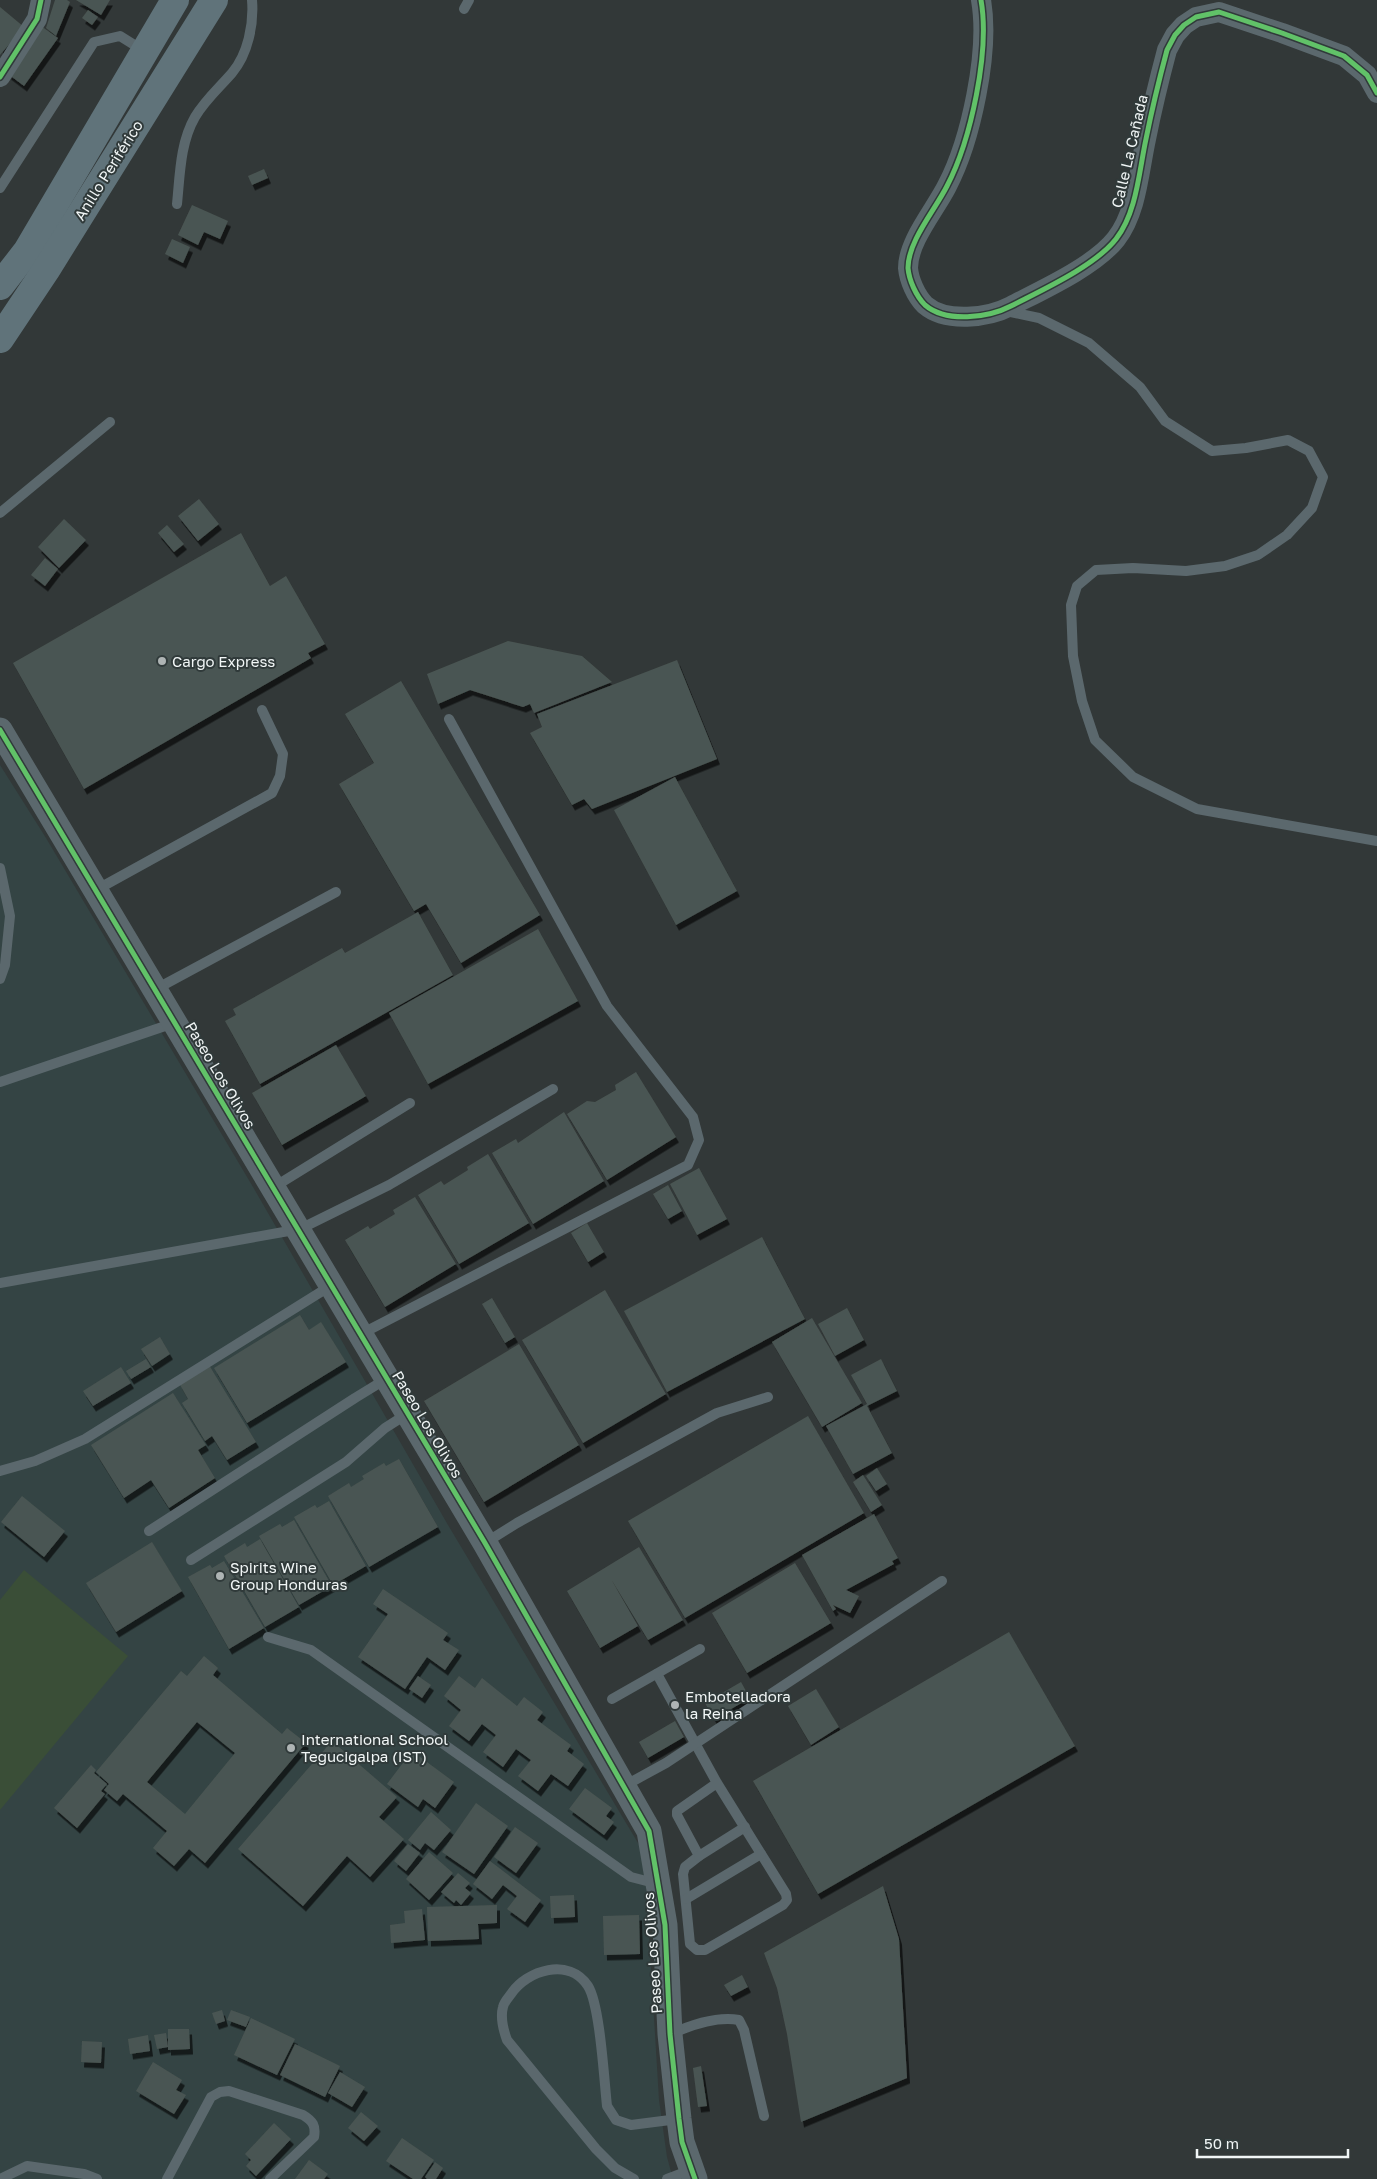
<svg xmlns="http://www.w3.org/2000/svg" width="1377" height="2179" font-family="'Golos Text',sans-serif">
<style>
.built{fill:#344444}
.green{fill:#3a4e37}
.building{fill:#4a5552;fill-rule:evenodd;filter:url(#shadow)}
.lines{fill:none;stroke-linecap:round;stroke-linejoin:round}
.service{stroke:#5b686d;stroke-width:10}
.minor{stroke:#5b686d;stroke-width:20}
.tertiary{stroke:#5b686d;stroke-width:25}
.trunk{stroke:#60737a;stroke-width:28}
.cycleway-casing{stroke:#303a3a;stroke-width:8}
.cycleway{stroke:#61c268;stroke-width:5}
.poi-dot{fill:#aeb4b4;stroke:#303a3a;stroke-width:2}
.labels{text-anchor:middle;dominant-baseline:central;stroke-width:4;stroke-linejoin:round;paint-order:stroke}
.street-label{font-size:15px;fill:#f1f6f6;stroke:#303a3a}
.poi-label{font-size:15px;fill:#f1f6f6;stroke:#303a3a;text-anchor:start}
</style>
<defs>
<filter id="shadow"><feDropShadow dx="3" dy="5.5" stdDeviation="0" flood-color="#0009"/></filter>
</defs>
<rect width="100%" height="100%" fill="#323838"/>
<!-- built -->
<path class="built" d="M0 765 46 838 253 1187 448 1525 644 1853 659 2100 667 2157 673 2179H0Z"/>
<!-- green -->
<path class="green" d="M24 1570 128 1656 0 1810V1600Z"/>
<!-- building -->
<g class="building">
<path d="M55 0H67L70 2 56 36 46 28Z"/>
<path d="M76 0H110L101 15Z"/>
<path d="M0 7 24 27 0 55Z"/>
<path d="M88 10 98 17 92 25 82 18Z"/>
<path d="M41 26 58 38 24 86 8 74Z"/>
<path d="M264 169 268 178 252 185 248 176Z"/>
<path d="M192 205 228 221 220 239 204 232 198 245 178 235Z"/>
<path d="M172 239 190 247 183 263 165 254Z"/>
<path d="M199 499 219 524 198 541 178 516Z"/>
<path d="M64 519 86 540 59 568 38 547Z"/>
<path d="M167 525 184 544 174 552 158 533Z"/>
<path d="M241 533 270 586 286 576 325 644 308 653 311 658 84 789 13 663Z"/>
<path d="M45 558 58 569 45 586 31 575Z"/>
<path d="M508 641 582 656 612 682 534 713 530 704 523 707 470 690 438 704 427 674Z"/>
<path d="M677 660 717 759 592 809 584 799 572 805 530 733 542 727 537 714Z"/>
<path d="M401 681 540 915 461 963 426 904 414 911 339 784 374 763 345 714Z"/>
<path d="M675 777 737 891 676 925 614 810Z"/>
<path d="M418 912 453 975 260 1084 225 1021 236 1015 233 1009 342 948 345 953Z"/>
<path d="M538 929 578 1001 428 1084 389 1013Z"/>
<path d="M336 1045 366 1096 282 1145 252 1093Z"/>
<path d="M636 1072 676 1137 607 1180 567 1114 587 1101 595 1102 616 1090 615 1085Z"/>
<path d="M564 1112 604 1181 533 1224 492 1153 516 1139 518 1143Z"/>
<path d="M488 1154 529 1223 459 1264 418 1195 441 1181 444 1185 468 1170 467 1167Z"/>
<path d="M699 1168 727 1219 697 1235 670 1184Z"/>
<path d="M668 1185 682 1211 668 1219 653 1194Z"/>
<path d="M415 1197 456 1264 385 1307 345 1240 368 1226 370 1229 395 1214 393 1210Z"/>
<path d="M587 1223 604 1252 588 1262 571 1233Z"/>
<path d="M762 1237 805 1319 667 1392 624 1311Z"/>
<path d="M605 1290 666 1394 583 1443 522 1340Z"/>
<path d="M492 1298 515 1337 505 1343 482 1304Z"/>
<path d="M847 1308 864 1340 835 1356 818 1324Z"/>
<path d="M300 1315 309 1330 321 1322 346 1362 247 1423 214 1368Z"/>
<path d="M812 1318 862 1403 822 1427 772 1342Z"/>
<path d="M160 1337 170 1354 152 1366 141 1349Z"/>
<path d="M519 1344 579 1445 484 1502 424 1401Z"/>
<path d="M146 1359 151 1367 131 1379 126 1371Z"/>
<path d="M881 1359 897 1391 867 1406 892 1453 853 1474 826 1426 867 1404 851 1375Z"/>
<path d="M209 1365 256 1442 227 1460 212 1436 205 1441 182 1403 188 1399 179 1383Z"/>
<path d="M121 1367 131 1383 93 1406 83 1391Z"/>
<path d="M173 1393 206 1445 198 1450 215 1478 169 1508 151 1480 124 1498 91 1445Z"/>
<path d="M808 1416 864 1513 685 1618 628 1521Z"/>
<path d="M399 1459 438 1527 369 1567 328 1496 349 1483 351 1487 364 1479 362 1476 384 1463 386 1466Z"/>
<path d="M877 1468 887 1484 876 1491 866 1476Z"/>
<path d="M863 1475 882 1505 871 1512 853 1482Z"/>
<path d="M22 1496 65 1531 44 1557 1 1522Z"/>
<path d="M329 1501 366 1566 333 1585 294 1517 315 1505 317 1508Z"/>
<path d="M874 1514 898 1558 892 1561 894 1564 846 1590 859 1596 850 1613 833 1605 836 1609 833 1611 802 1555Z"/>
<path d="M294 1520 332 1586 299 1605 259 1536 280 1524 282 1527Z"/>
<path d="M260 1539 299 1607 265 1627 224 1556 245 1543 247 1547Z"/>
<path d="M152 1542 182 1591 116 1632 86 1583Z"/>
<path d="M639 1547 683 1620 648 1640 611 1579 638 1626 600 1648 567 1591Z"/>
<path d="M224 1561 264 1628 229 1649 188 1577 210 1565 212 1568Z"/>
<path d="M795 1563 831 1623 747 1673 712 1613Z"/>
<path d="M383 1589 448 1633 443 1640 459 1650 445 1670 427 1657 405 1689 358 1657 388 1614 373 1604Z"/>
<path d="M1009 1632 1075 1746 818 1894 753 1781Z"/>
<path d="M204 1656 218 1668 213 1675 282 1734 287 1728 306 1743 205 1863 189 1849 174 1866 153 1848 167 1831 123 1794 117 1801 104 1790 109 1784 96 1772 181 1671 187 1676ZM197 1722 235 1753 185 1814 147 1782Z"/>
<path d="M418 1676 431 1685 422 1698 409 1689Z"/>
<path d="M459 1676 475 1688 482 1678 517 1706 524 1697 543 1712 537 1720 571 1745 567 1751 584 1764 568 1786 551 1774 538 1791 518 1776 531 1760 516 1749 503 1767 483 1752 496 1735 482 1724 469 1741 449 1726 461 1710 444 1696Z"/>
<path d="M741 1682 750 1698 714 1719 705 1703Z"/>
<path d="M816 1689 839 1727 811 1745 788 1706Z"/>
<path d="M675 1721 684 1737 648 1758 639 1742Z"/>
<path d="M332 1741 397 1797 379 1817 404 1839 370 1877 347 1856 303 1906 238 1849Z"/>
<path d="M412 1751 454 1782 435 1808 423 1799 418 1807 387 1784Z"/>
<path d="M91 1765 96 1770 94 1773 107 1784 101 1791 105 1794 77 1828 54 1808Z"/>
<path d="M585 1788 612 1808 606 1816 614 1822 604 1835 569 1809Z"/>
<path d="M476 1803 508 1826 474 1874 442 1852Z"/>
<path d="M431 1812 451 1830 434 1850 425 1843 420 1850 408 1840Z"/>
<path d="M515 1827 538 1843 516 1873 494 1857Z"/>
<path d="M408 1844 420 1853 406 1871 394 1861Z"/>
<path d="M429 1852 453 1873 429 1900 406 1879Z"/>
<path d="M490 1861 541 1900 525 1922 507 1909 517 1896 503 1885 492 1899 473 1884Z"/>
<path d="M458 1873 470 1883 465 1888 471 1893 461 1905 456 1900 454 1903 441 1892Z"/>
<path d="M883 1886 899 1939 907 2078 801 2122 787 2034 777 1988 764 1953Z"/>
<path d="M574 1895 575 1917 551 1918 550 1896Z"/>
<path d="M497 1905V1923L478 1924 479 1939 428 1941 427 1907Z"/>
<path d="M422 1909 425 1940 391 1943 390 1925 405 1923 404 1911Z"/>
<path d="M639 1915 640 1954 604 1955 603 1916Z"/>
<path d="M742 1975 748 1987 731 1996 724 1985Z"/>
<path d="M222 2010 225 2021 216 2024 212 2013Z"/>
<path d="M231 2010 250 2017 246 2027 227 2020Z"/>
<path d="M251 2018 295 2039 277 2075 234 2055Z"/>
<path d="M168 2029H189L190 2049 168 2050Z"/>
<path d="M166 2033 168 2047 157 2049 154 2035Z"/>
<path d="M148 2035 150 2051 130 2054 128 2039Z"/>
<path d="M82 2041 102 2042 101 2063 81 2062Z"/>
<path d="M295 2044 340 2066 325 2097 280 2075Z"/>
<path d="M153 2062 182 2080 176 2090 186 2095 174 2114 136 2091Z"/>
<path d="M701 2066 707 2106 698 2107 693 2068Z"/>
<path d="M340 2072 365 2087 352 2107 328 2093Z"/>
<path d="M361 2112 378 2126 364 2141 348 2128Z"/>
<path d="M274 2123 291 2139 256 2176 246 2166 251 2160 245 2154Z"/>
<path d="M402 2138 434 2160 421 2179H413L386 2161Z"/>
<path d="M309 2160 328 2174 324 2179H295Z"/>
<path d="M435 2162 443 2168 436 2179H427L425 2177Z"/>
</g>
<g class="lines">
<!-- service -->
<g class="service">
<path d="M464 9 469 0"/>
<path d="M0 188 94 42 120 36 144 51"/>
<path d="M177 204C180 175 180 143 195 117 205 100 219 88 232 73 248 54 254 24 252 0"/>
<path d="M1006 311 1039 318 1089 343 1140 387 1165 421 1212 451 1246 448 1288 440 1309 451 1323 477 1312 508 1287 535 1258 555 1225 566 1186 571 1133 568 1096 570 1077 586 1071 605 1073 656 1082 701 1095 740 1133 777 1197 809 1377 841"/>
<path d="M0 513 110 422"/>
<path d="M0 868 10 916 5 965 0 979"/>
<path d="M96 890 272 793 280 776 283 754 262 710"/>
<path d="M156 989 336 892"/>
<path d="M0 1082 174 1023"/>
<path d="M274 1187 410 1103"/>
<path d="M0 1283 300 1229 389 1185 553 1089"/>
<path d="M361 1334 688 1165 699 1140 693 1117 607 1006 449 719"/>
<path d="M0 1471 35 1461 85 1439 332 1285"/>
<path d="M149 1531 355 1398 386 1379"/>
<path d="M485 1543 517 1523 717 1413 768 1397"/>
<path d="M191 1560 346 1462 385 1428 407 1414"/>
<path d="M268 1637 311 1650 631 1877 658 1884"/>
<path d="M657 1674 717 1783 786 1894 787 1900 783 1905 705 1950H697L690 1944 683 1874 685 1867 699 1856 677 1815V1811L717 1783"/>
<path d="M612 1699 700 1649"/>
<path d="M624 1786 666 1763 942 1581"/>
<path d="M699 1856 745 1827"/>
<path d="M686 1899 761 1854"/>
<path d="M671 2034C691 2025 717 2016 739 2020L744 2030 764 2116"/>
<path d="M0 2179 27 2166 84 2174 97 2179"/>
<path d="M167 2179 211 2097 220 2092 229 2091 303 2115C313 2121 316 2126 314 2137L270 2179"/>
<path d="M634 2179 615 2168 596 2149 507 2040C503 2029 500 2018 503 2007 504 2002 508 1998 511 1994 527 1970 569 1957 588 1986 600 2005 604 2079 607 2106L616 2120 631 2125 678 2119"/>
<path d="M667 2179 691 2170"/>
</g>
<!-- minor -->
<g class="minor">
<path d="M981 0C990 51 971 140 947 186 935 210 908 241 908 268 909 280 916 296 925 305 946 323 988 318 1011 306 1042 290 1095 266 1116 239 1137 212 1139 171 1146 139 1152 109 1159 80 1167 50L1175 35 1184 25 1196 17 1219 12 1282 33 1344 56 1367 75 1377 93"/>
<path d="M0 77 37 19 41 0"/>
</g>
<!-- tertiary -->
<path class="tertiary" d="M0 730 485 1543 649 1831 665 1925 670 2034 679 2119 682 2142 695 2179"/>
<!-- trunk -->
<g class="trunk">
<path d="M0 286 27 251 175 0"/>
<path d="M0 339 46 270 214 0"/>
</g>
<defs>
<g id="cycleway">
<path d="M981 0C990 51 971 140 947 186 935 210 908 241 908 268 909 280 916 296 925 305 946 323 988 318 1011 306 1042 290 1095 266 1116 239 1137 212 1139 171 1146 139 1152 109 1159 80 1167 50L1175 35 1184 25 1196 17 1219 12 1282 33 1344 56 1367 75 1377 93"/>
<path d="M0 77 37 19 41 0"/>
<path d="M0 730 485 1543 649 1831 665 1925 670 2034 679 2119 682 2142 695 2179"/>
</g>
</defs>
<!-- cycleway casing -->
<use href="#cycleway" class="cycleway-casing"/>
<!-- cycleway -->
<use href="#cycleway" class="cycleway"/>
</g>
<!-- markers -->
<g class="poi-dot">
<circle cx="162" cy="661" r="5"/>
<circle cx="220" cy="1576" r="5"/>
<circle cx="675" cy="1705" r="5"/>
<circle cx="291" cy="1748" r="5"/>
</g>
<g class="labels">
<!-- street labels -->
<g class="street-label">
<text transform="translate(1129 151) rotate(-77)">Calle La Cañada</text>
<text transform="translate(108 170) rotate(-58)">Anillo Periférico</text>
<text transform="translate(221 1075) rotate(59)">Paseo Los Olivos</text>
<text transform="translate(428 1424) rotate(59)">Paseo Los Olivos</text>
<text transform="translate(652 1953) rotate(-94)">Paseo Los Olivos</text>
</g>
<!-- poi labels -->
<g class="poi-label">
<text x="172" y="661">Cargo Express</text>
<text x="230" y="1567">Spirits Wine<tspan x="230" dy="17">Group Honduras</tspan></text>
<text x="685" y="1696">Embotelladora<tspan x="685" dy="17">la Reina</tspan></text>
<text x="301" y="1739">International School<tspan x="301" dy="17">Tegucigalpa (IST)</tspan></text>
</g>
</g>
<!-- scale -->
<path d="M1197 2149v8h151v-8" fill="none" stroke="#f1f6f6" stroke-width="2.5"/>
<text x="1204" y="2149" font-size="15" fill="#f1f6f6" stroke="#303a3a" stroke-width="4" paint-order="stroke">50 m</text>
</svg>
